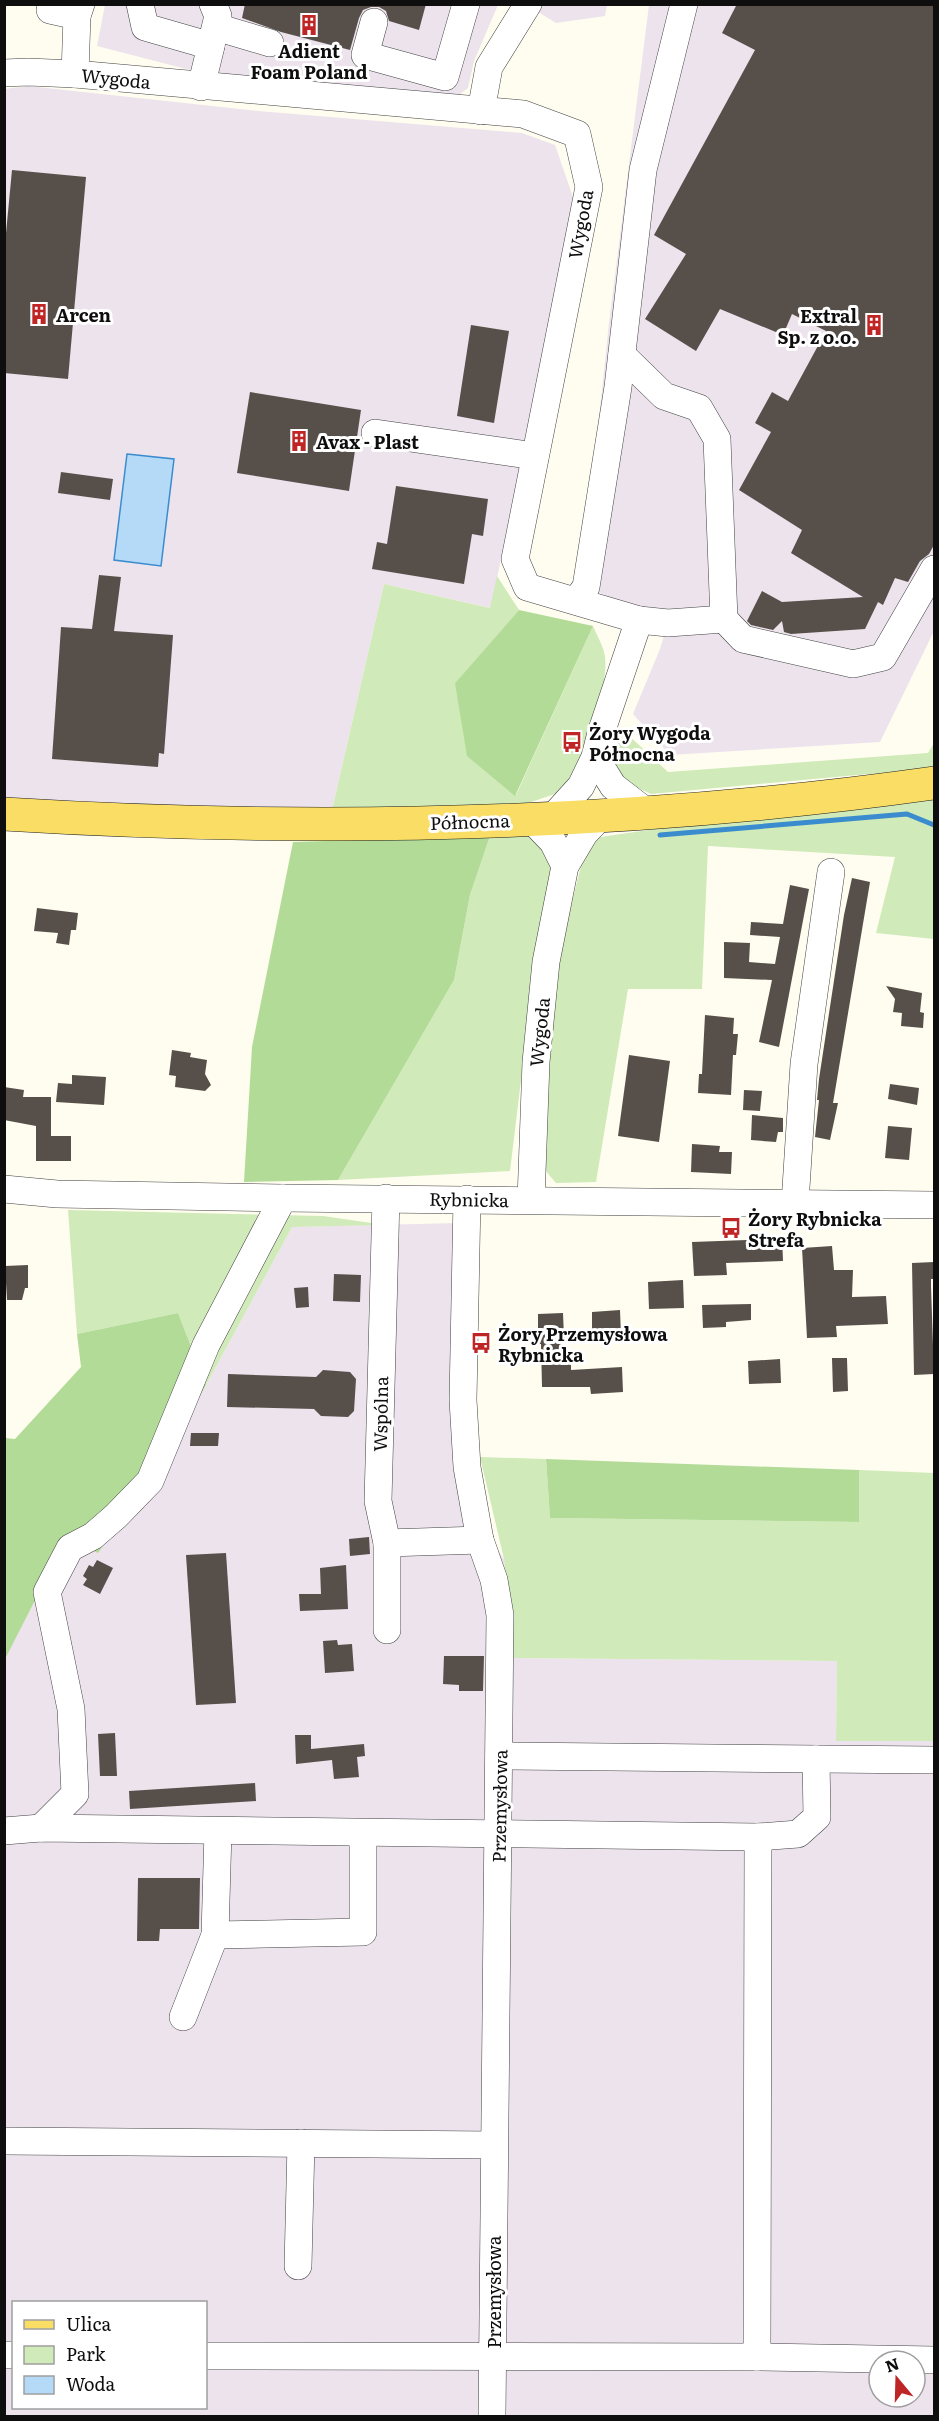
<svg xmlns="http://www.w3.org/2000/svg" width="939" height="2421" font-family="Literata,serif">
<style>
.industrial{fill:#ece3ed;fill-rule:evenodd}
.green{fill:#d0eab9}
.forest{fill:#b2db98}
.water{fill:#b4daf7;stroke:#3a8cce;stroke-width:1.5}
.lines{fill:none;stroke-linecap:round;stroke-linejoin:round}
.stream{stroke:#3a8cce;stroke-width:5}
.building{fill:#57504a}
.minor-casing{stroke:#414141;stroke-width:28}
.major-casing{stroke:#1f1f1f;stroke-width:34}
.minor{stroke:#fff;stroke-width:27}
.major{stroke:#f9dd65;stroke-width:33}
.labels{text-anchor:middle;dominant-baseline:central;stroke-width:6;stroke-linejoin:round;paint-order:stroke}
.poi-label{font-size:18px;font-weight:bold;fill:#0e0e0e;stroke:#fff;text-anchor:start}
.street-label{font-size:18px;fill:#0e0e0e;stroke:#fff}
</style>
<rect width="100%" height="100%" fill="#fffdef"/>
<!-- industrial -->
<g class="industrial">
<path d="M105 5H498L474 61 468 88 455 98 221 78 97 46Z"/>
<path d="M527 5H607L605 16 556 23Z"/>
<path d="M649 5H934V631L880 742 670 755 633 714 660 649 668 623 575 582 593 476 609 323Z"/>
<path d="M28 86 258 111 522 133 555 145 574 200 491 608 384 584 332 810 5 800 4 89Z"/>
<path d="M458 1223 478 1518 504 1559 514 1658 837 1661 836 1741H934V2416H5L4 1659 68 1538 168 1455 292 1227ZM14 2302H206V2408H14ZM879 2361H915V2397H879Z"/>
</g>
<!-- green -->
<g class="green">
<path d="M497 576 519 610 455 683 516 795 593 626C597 636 604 647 605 657 609 692 582 760 564 791L525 804 332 810 384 584 490 608Z"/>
<path d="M626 733 668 772 928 753 934 743V772L868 774 651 794 623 781 610 760 617 737Z"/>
<path d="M934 795V939L876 933 895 857 708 846 702 989H628L596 1182 556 1183 544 1169 541 1125 558 958 584 854 594 838 702 822Z"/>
<path d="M526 835 544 848 553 877 535 964 510 1171 338 1180 454 980 470 895 490 836Z"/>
<path d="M68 1210 323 1216 385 1225 292 1227 206 1385 178 1313 77 1334Z"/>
<path d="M480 1457 546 1459 550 1518 859 1522V1470L934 1473V1741H836L837 1661 514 1658 504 1559Z"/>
</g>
<!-- forest -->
<g class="forest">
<path d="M519 610 593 626 515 796 467 756 455 683Z"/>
<path d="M490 836 470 895 454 980 338 1180 244 1182 252 1047 293 842Z"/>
<path d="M178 1313 206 1385 168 1455 98 1553 67 1538 5 1659V1438L15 1439 81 1367 77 1334Z"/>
<path d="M546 1459 859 1470V1522L550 1518Z"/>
</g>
<!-- water -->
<path class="water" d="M127 454 174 459 161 566 114 560Z"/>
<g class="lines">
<!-- stream -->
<path class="stream" d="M660 835 907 814 934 825"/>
</g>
<!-- building -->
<g class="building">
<path d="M245 4H426L419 30 389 21 386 11 379 7H371L363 10 359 18 350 50 281 32 242 18Z"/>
<path d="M737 4H934V545L929 554 920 561 908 582 895 578 883 605 878 602 865 629 791 634 784 632 782 621 773 630 751 625 747 621 762 591 782 602 863 597 791 553 802 530 739 490 771 432 755 423 772 392 788 401 826 331 792 314 783 335 720 309 696 351 645 319 686 254 654 235 755 50 722 33Z"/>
<path d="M12 170 86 177 68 379 4 373V254Z"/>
<path d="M471 325 509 331 494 423 457 416Z"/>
<path d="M250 392 361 410 349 491 237 473Z"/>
<path d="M61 472 113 479 110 500 58 493Z"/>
<path d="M396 486 488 499 483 536 472 534 464 584 372 569 377 542 387 544Z"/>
<path d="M99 575 121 577 114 631 173 635 164 754 159 753 158 767 52 759 61 627 92 629Z"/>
<path d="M852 878 870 882 833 1103H838L830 1140 815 1137 819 1100H817L819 1079 844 915Z"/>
<path d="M790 885 809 889 779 1047 759 1042 772 980 724 978V942L750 943 749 962 775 964 780 937 750 935 751 922 783 924Z"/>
<path d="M37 908 78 913 76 930H71L69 945 56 943 58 933 34 931Z"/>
<path d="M886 986 922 993 920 1012 924 1013 923 1028 901 1026 902 1013 893 1012 895 999Z"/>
<path d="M705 1015 734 1018 733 1034H738L736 1055H733L731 1095 698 1093 699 1074H702Z"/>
<path d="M172 1050 191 1053 190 1057 207 1060 205 1074 211 1085 205 1091 175 1087 176 1076 169 1075Z"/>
<path d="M629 1055 670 1061 659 1142 618 1136Z"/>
<path d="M72 1075 106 1077 104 1105 56 1102 58 1083 72 1084Z"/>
<path d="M890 1084 919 1088 917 1105 888 1099Z"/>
<path d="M4 1087 24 1090 23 1097H51V1136H71V1161H36V1126L4 1120Z"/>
<path d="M744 1090 762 1091 760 1111 743 1110Z"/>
<path d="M752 1115 783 1118V1132H778L776 1142 751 1140Z"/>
<path d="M888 1126 912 1128 909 1160 885 1158Z"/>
<path d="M692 1144 720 1146 719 1152H732L731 1174 691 1172Z"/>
<path d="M782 1236 783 1261 726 1263 727 1275 694 1276 692 1242 747 1240V1237Z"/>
<path d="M832 1246 834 1270H853L852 1297 886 1296 888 1324 836 1326 837 1337 807 1338 802 1248Z"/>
<path d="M934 1262V1279H931V1286L934 1374 914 1375 912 1263Z"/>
<path d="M28 1265V1288H25L22 1300H7L5 1266Z"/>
<path d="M334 1274 361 1275 360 1302 333 1301Z"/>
<path d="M683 1280 684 1308 649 1309 648 1282Z"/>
<path d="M308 1287 309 1307 296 1308 294 1288Z"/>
<path d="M751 1304V1320L726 1322V1327L703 1328 702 1305Z"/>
<path d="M620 1310 621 1336 592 1337V1312Z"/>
<path d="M563 1313 565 1362 571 1361V1370L622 1367 623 1392 591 1394 590 1387H542L541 1344H538V1314Z"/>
<path d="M832 1358H847L848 1391 833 1392Z"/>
<path d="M780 1359 781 1383 749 1384 748 1361Z"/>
<path d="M323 1370 350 1372 356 1379 354 1411 348 1417 321 1416 314 1409 227 1407 228 1374 316 1377Z"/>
<path d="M191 1433H219L218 1446H190Z"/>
<path d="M369 1537 370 1554 350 1556 349 1539Z"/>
<path d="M226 1553 236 1703 196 1705 186 1555Z"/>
<path d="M97 1560 113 1568 100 1594 83 1585 87 1579 83 1576 89 1565 93 1567Z"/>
<path d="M346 1565 348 1609 300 1611 299 1594H321L320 1568Z"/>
<path d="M337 1640 338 1645 352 1644 354 1671 325 1673 323 1641Z"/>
<path d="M444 1656H484L483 1691H459V1685L443 1684Z"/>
<path d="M115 1733 117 1776H100L98 1734Z"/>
<path d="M295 1735H311V1749L364 1744 365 1756 357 1757 359 1777 334 1779 332 1760 296 1764Z"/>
<path d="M255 1783 256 1801 130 1809 129 1791Z"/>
<path d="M138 1878H200L199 1929H160L159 1941H137Z"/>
</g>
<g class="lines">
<defs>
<g id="minor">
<path d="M52 4 50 10 77 16"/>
<path d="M140 4 145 27 211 46 201 87"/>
<path d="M374 22 365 55 445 77 466 4"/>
<path d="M216 27 270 43"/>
<path d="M211 45 218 16 213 4"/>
<path d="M4 73 28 72 75 74 523 114 577 134 589 187 515 559 527 587 639 620 601 733 595 757 581 786 552 818"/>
<path d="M75 74 77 16 81 4"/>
<path d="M481 111 489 67 528 4"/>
<path d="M622 355 664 396 699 408 717 439 724 619 668 623 639 620"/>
<path d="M375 433 535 456"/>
<path d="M576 601 586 587 618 387 643 170 684 4"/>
<path d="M724 619 743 639 853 664 883 657 934 569"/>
<path d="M595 757 613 786 648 813"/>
<path d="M531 819 553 842 565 866"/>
<path d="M4 1189 57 1194 283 1198 934 1205"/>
<path d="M386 1198 378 1501 387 1543V1630"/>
<path d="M467 1199 463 1400 467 1467 480 1540 494 1580 500 1615 492 2416"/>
<path d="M531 1200 536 1062 546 962 565 866 584 834 601 816"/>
<path d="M795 1203 804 1064 831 872"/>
<path d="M387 1543 480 1540"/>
<path d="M499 1756 934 1760"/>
<path d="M41 1828 75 1794 71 1709 47 1592 70 1548 93 1536 116 1516 150 1481 206 1345 283 1198"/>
<path d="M4 1831 41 1828 758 1837 798 1834 817 1817 816 1759"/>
<path d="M215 1935 363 1932V1833"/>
<path d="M183 2017 215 1935 218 1831"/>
<path d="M4 2141 494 2145"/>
<path d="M298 2266 301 2143"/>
<path d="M4 2355H14"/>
<path d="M206 2356 757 2357 934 2360"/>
<path d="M757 2357 758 1837"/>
</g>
<path id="major" d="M4 814C314 833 627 826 934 783"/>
</defs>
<!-- minor casing -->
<use href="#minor" class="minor-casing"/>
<!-- major casing -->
<use href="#major" class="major-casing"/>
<!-- minor -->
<use href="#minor" class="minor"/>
<!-- major -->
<use href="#major" class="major"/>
</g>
<!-- icons -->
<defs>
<symbol id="building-bare" viewBox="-9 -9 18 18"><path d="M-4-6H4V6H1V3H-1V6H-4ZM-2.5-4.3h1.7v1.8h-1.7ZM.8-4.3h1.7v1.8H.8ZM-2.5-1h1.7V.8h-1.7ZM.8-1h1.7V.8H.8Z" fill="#c02525" stroke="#fff" stroke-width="2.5" paint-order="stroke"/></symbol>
<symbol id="bus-bare" viewBox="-9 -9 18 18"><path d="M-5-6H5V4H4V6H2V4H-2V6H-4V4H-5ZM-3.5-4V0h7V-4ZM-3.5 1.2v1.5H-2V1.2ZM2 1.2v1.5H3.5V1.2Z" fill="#c02525" stroke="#fff" stroke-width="2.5" paint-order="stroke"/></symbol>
</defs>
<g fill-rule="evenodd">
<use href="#building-bare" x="294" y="10" width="30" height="30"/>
<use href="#building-bare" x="24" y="299" width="30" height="30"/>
<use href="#building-bare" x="859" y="310" width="30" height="30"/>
<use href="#building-bare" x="284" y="426" width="30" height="30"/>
<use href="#bus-bare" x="557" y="727" width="30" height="30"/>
<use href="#bus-bare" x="716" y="1213" width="30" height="30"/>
<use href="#bus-bare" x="466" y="1328" width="30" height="30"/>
</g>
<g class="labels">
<!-- poi labels -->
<g class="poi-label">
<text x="309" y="50" text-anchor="middle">Adient<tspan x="309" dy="21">Foam Poland</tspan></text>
<text x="56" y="314">Arcen</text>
<text x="857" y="315" text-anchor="end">Extral<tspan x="857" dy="21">Sp. z o.o.</tspan></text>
<text x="316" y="441">Avax - Plast</text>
<text x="589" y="732">Żory Wygoda<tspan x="589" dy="21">Północna</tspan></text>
<text x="748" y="1218">Żory Rybnicka<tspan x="748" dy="21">Strefa</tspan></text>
<text x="498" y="1333">Żory Przemysłowa<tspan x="498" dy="21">Rybnicka</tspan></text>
</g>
<!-- street labels -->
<g class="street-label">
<text transform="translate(116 78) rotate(6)">Wygoda</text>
<text transform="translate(580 224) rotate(-80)">Wygoda</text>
<text transform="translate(470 821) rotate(-2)">Północna</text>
<text transform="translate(539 1032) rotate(-84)">Wygoda</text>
<text transform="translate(469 1199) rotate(1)">Rybnicka</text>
<text transform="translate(380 1414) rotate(-89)">Wspólna</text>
<text transform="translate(499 1806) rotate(-89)">Przemysłowa</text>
<text transform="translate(493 2292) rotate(-90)">Przemysłowa</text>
</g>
</g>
<!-- border -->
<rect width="939" height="2421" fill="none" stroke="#0e0e0e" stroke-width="12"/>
<!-- legend -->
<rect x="12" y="2301" width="195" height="108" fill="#ffffff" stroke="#9f9f9f" stroke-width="1.5"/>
<rect x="24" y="2320" width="30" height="9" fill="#f9dd65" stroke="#9f9f9f" stroke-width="1.5"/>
<text x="66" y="2331" font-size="18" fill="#0e0e0e">Ulica</text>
<rect x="24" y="2346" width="30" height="18" fill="#d0eab9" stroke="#9f9f9f" stroke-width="1.5"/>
<text x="66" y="2361" font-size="18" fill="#0e0e0e">Park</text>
<rect x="24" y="2376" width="30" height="18" fill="#b4daf7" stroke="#9f9f9f" stroke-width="1.5"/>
<text x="66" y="2391" font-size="18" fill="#0e0e0e">Woda</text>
<!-- north arrow -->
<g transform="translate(897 2379) rotate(341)"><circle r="28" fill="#ffffff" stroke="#9f9f9f" stroke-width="1.5"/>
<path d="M0-4.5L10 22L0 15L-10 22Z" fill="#c02525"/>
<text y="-9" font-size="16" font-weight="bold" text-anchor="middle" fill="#0e0e0e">N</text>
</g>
</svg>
